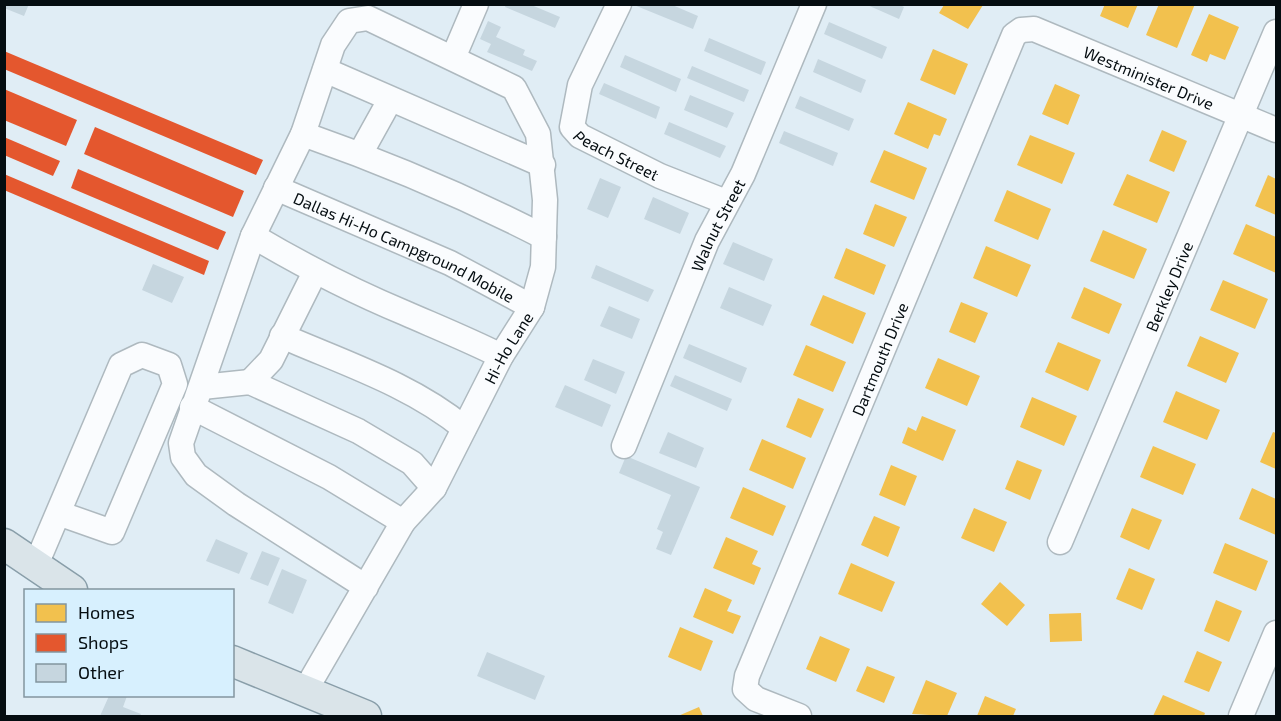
<svg xmlns="http://www.w3.org/2000/svg" width="1281" height="721" font-family="'Exo 2',sans-serif">
<style>
.homes{fill:#f2c14e}
.shops{fill:#e4572e}
.building{fill:#c6d6df}
.lines{fill:none;stroke-linecap:round;stroke-linejoin:round}
.minor-casing{stroke:#aeb9bf;stroke-width:27}
.major-casing{stroke:#899ea9;stroke-width:33}
.minor{stroke:#fafcfe;stroke-width:24}
.major{stroke:#dae4e9;stroke-width:30}
.labels{text-anchor:middle;dominant-baseline:central;stroke-width:6;stroke-linejoin:round;paint-order:stroke}
.street-label{font-size:16px;fill:#050d11;stroke:#d7f0fe}
</style>
<rect width="100%" height="100%" fill="#e0edf5"/>
<!-- homes -->
<g class="homes">
<path d="M1105 4H1138L1128 28 1100 16Z"/>
<path d="M1159 4H1195L1177 48 1146 35Z"/>
<path d="M944 5H983L968 29 939 13Z"/>
<path d="M1209 14 1239 27 1225 60 1210 54 1207 62 1191 55Z"/>
<path d="M933 49 968 64 955 95 920 80Z"/>
<path d="M1055 84 1080 95 1068 125 1042 114Z"/>
<path d="M908 102 947 119 940 136 934 134 928 149 894 134Z"/>
<path d="M1162 130 1187 141 1174 172 1149 161Z"/>
<path d="M1030 135 1075 153 1062 184 1017 165Z"/>
<path d="M884 150 927 168 914 200 870 182Z"/>
<path d="M1127 174 1170 192 1157 223 1113 205Z"/>
<path d="M1268 175 1276 179V215L1255 206Z"/>
<path d="M1007 190 1051 209 1038 240 994 221Z"/>
<path d="M875 204 907 217 894 247 863 234Z"/>
<path d="M1246 224 1276 237V273L1233 254Z"/>
<path d="M1103 230 1147 249 1134 279 1090 261Z"/>
<path d="M986 246 1031 265 1017 297 973 278Z"/>
<path d="M846 248 886 265 874 295 834 278Z"/>
<path d="M1223 280 1268 299 1255 329 1210 310Z"/>
<path d="M1084 287 1122 304 1109 334 1071 318Z"/>
<path d="M823 295 866 313 853 344 810 325Z"/>
<path d="M961 302 988 313 975 343 949 332Z"/>
<path d="M1200 336 1239 353 1226 383 1187 366Z"/>
<path d="M1058 342 1101 360 1088 391 1045 372Z"/>
<path d="M806 345 846 362 833 392 793 375Z"/>
<path d="M938 358 980 376 967 406 925 388Z"/>
<path d="M1176 391 1220 410 1207 440 1163 422Z"/>
<path d="M1032 397 1077 416 1064 446 1020 427Z"/>
<path d="M798 398 824 409 811 438 786 427Z"/>
<path d="M922 416 956 430 943 461 902 443 908 427 916 431Z"/>
<path d="M1273 432 1276 433V469L1260 462Z"/>
<path d="M762 439 806 458 793 489 749 470Z"/>
<path d="M1153 446 1196 464 1183 495 1140 477Z"/>
<path d="M1017 460 1042 470 1030 500 1005 489Z"/>
<path d="M891 465 917 476 905 506 879 495Z"/>
<path d="M743 487 786 506 773 536 730 518Z"/>
<path d="M1252 488 1276 499V535L1239 519Z"/>
<path d="M974 508 1007 522 994 552 961 538Z"/>
<path d="M1132 508 1162 520 1149 550 1120 537Z"/>
<path d="M874 516 900 527 888 557 861 545Z"/>
<path d="M726 537 758 551 752 564 761 568 754 585 713 568Z"/>
<path d="M1225 543 1268 561 1256 591 1213 573Z"/>
<path d="M851 563 895 582 882 612 838 594Z"/>
<path d="M1129 568 1155 579 1142 610 1116 599Z"/>
<path d="M1000 582 1025 605 1007 626 981 604Z"/>
<path d="M705 588 732 600 727 611 741 616 733 634 693 617Z"/>
<path d="M1216 600 1242 611 1229 642 1204 631Z"/>
<path d="M1081 613 1082 641 1050 642 1049 614Z"/>
<path d="M680 627 713 641 701 671 668 657Z"/>
<path d="M820 636 850 649 836 682 806 669Z"/>
<path d="M1197 651 1222 662 1209 692 1184 682Z"/>
<path d="M867 666 895 677 884 703 856 691Z"/>
<path d="M926 680 957 693 947 716 912 714Z"/>
<path d="M1163 695 1205 713 1204 716H1153Z"/>
<path d="M985 696 1016 709 1013 716H977Z"/>
<path d="M699 707 703 716H678Z"/>
</g>
<!-- shops -->
<g class="shops">
<path d="M4 51 263 160 256 175 4 69Z"/>
<path d="M4 89 77 120 66 146 4 120Z"/>
<path d="M95 127 244 191 233 217 84 154Z"/>
<path d="M4 137 60 161 53 176 4 155Z"/>
<path d="M78 169 226 232 218 250 71 188Z"/>
<path d="M4 174 209 261 204 275 4 190Z"/>
</g>
<!-- building -->
<g class="building">
<path d="M4 4H29L24 16 4 8Z"/>
<path d="M506 4H529L560 17 555 28 505 7Z"/>
<path d="M670 4 698 16 693 29 634 5Z"/>
<path d="M865 4H898L904 7 899 19Z"/>
<path d="M488 21 501 27 496 37 525 50 523 55 537 61 532 71 487 52 491 44 480 39Z"/>
<path d="M829 22 887 47 882 59 824 34Z"/>
<path d="M709 38 766 62 761 75 704 51Z"/>
<path d="M625 55 681 79 676 92 620 67Z"/>
<path d="M818 59 866 80 861 93 813 72Z"/>
<path d="M692 66 749 90 744 102 687 78Z"/>
<path d="M604 83 660 107 656 119 599 94Z"/>
<path d="M690 95 734 113 727 128 684 110Z"/>
<path d="M800 96 854 119 849 131 795 108Z"/>
<path d="M669 122 726 146 720 158 664 134Z"/>
<path d="M784 131 838 153 833 166 779 143Z"/>
<path d="M600 178 621 187 608 218 587 209Z"/>
<path d="M653 197 689 213 680 234 644 219Z"/>
<path d="M733 242 773 259 764 281 723 264Z"/>
<path d="M153 264 184 277 172 303 142 290Z"/>
<path d="M596 265 654 290 648 302 591 278Z"/>
<path d="M729 287 772 305 763 326 720 308Z"/>
<path d="M609 306 640 319 632 339 600 326Z"/>
<path d="M689 344 747 368 741 383 683 358Z"/>
<path d="M593 359 625 372 616 394 584 380Z"/>
<path d="M675 375 732 399 727 411 670 386Z"/>
<path d="M565 385 611 405 602 427 555 407Z"/>
<path d="M668 432 704 448 696 468 659 453Z"/>
<path d="M626 456 700 487 671 555 656 549 663 532 657 529 671 495 619 473Z"/>
<path d="M216 539 248 553 239 574 206 561Z"/>
<path d="M262 551 280 558 268 586 250 579Z"/>
<path d="M282 569 307 580 293 614 268 603Z"/>
<path d="M487 652 545 676 535 700 477 676Z"/>
<path d="M109 696H127L123 707 141 714 140 716H100Z"/>
</g>
<g class="lines">
<defs>
<g id="minor">
<path id="s1" d="M619 4 580 85 572 127 580 136 660 176 726 202"/>
<path d="M453 58 476 4"/>
<path d="M325 70 543 165"/>
<path d="M303 134C386 163 466 197 544 237"/>
<path d="M360 154 390 100"/>
<path id="s2" d="M276 188 450 263 532 307"/>
<path d="M253 236C302 265 352 291 405 313 437 327 469 340 501 356"/>
<path d="M282 336C344 363 412 385 464 428"/>
<path d="M250 382 271 360 315 272"/>
<path d="M202 387 250 382 358 431 412 463 434 488"/>
<path d="M192 407 329 477 403 522"/>
<path id="s3" d="M624 446 707 241 743 174 814 4"/>
<path id="s4" d="M1060 542 1276 32"/>
<path d="M35 567 121 365 142 355 169 365 175 384 112 532 58 513"/>
<path id="s5" d="M305 691 403 522 434 488 501 356 532 307 543 267 545 200 538 134 514 88 368 18 349 21 333 45 303 134 253 236 181 443 183 457 196 475 236 504 366 587"/>
<path id="s6" d="M799 716 756 699 745 689 747 676 1014 35 1021 30 1034 29 1276 130"/>
<path d="M1241 716 1276 633"/>
</g>
<g id="major">
<path d="M4 544 72 590"/>
<path d="M232 661 366 716"/>
</g>
</defs>
<!-- minor casing -->
<use href="#minor" class="minor-casing"/>
<!-- major casing -->
<use href="#major" class="major-casing"/>
<!-- minor -->
<use href="#minor" class="minor"/>
<!-- major -->
<use href="#major" class="major"/>
</g>
<g class="labels">
<!-- street labels -->
<g class="street-label">
<text stroke="none"><textPath href="#s6" startOffset="915">Westminister Drive</textPath></text>
<text stroke="none"><textPath href="#s1" startOffset="186">Peach Street</textPath></text>
<text stroke="none"><textPath href="#s3" startOffset="240">Walnut Street</textPath></text>
<text stroke="none"><textPath href="#s2" startOffset="141">Dallas Hi-Ho Campground Mobile</textPath></text>
<text stroke="none"><textPath href="#s4" startOffset="278">Berkley Drive</textPath></text>
<text stroke="none"><textPath href="#s5" startOffset="400">Hi-Ho Lane</textPath></text>
<text stroke="none"><textPath href="#s6" startOffset="418">Dartmouth Drive</textPath></text>
</g>
</g>
<!-- border -->
<rect width="1281" height="721" fill="none" stroke="#050d11" stroke-width="12"/>
<!-- legend -->
<rect x="24" y="589" width="210" height="108" fill="#d7f0fe" stroke="#83959f" stroke-width="1.5"/>
<rect x="36" y="604" width="30" height="18" fill="#f2c14e" stroke="#83959f" stroke-width="1.5"/>
<text x="78" y="619" font-size="18" fill="#050d11">Homes</text>
<rect x="36" y="634" width="30" height="18" fill="#e4572e" stroke="#83959f" stroke-width="1.5"/>
<text x="78" y="649" font-size="18" fill="#050d11">Shops</text>
<rect x="36" y="664" width="30" height="18" fill="#c6d6df" stroke="#83959f" stroke-width="1.5"/>
<text x="78" y="679" font-size="18" fill="#050d11">Other</text>
</svg>
